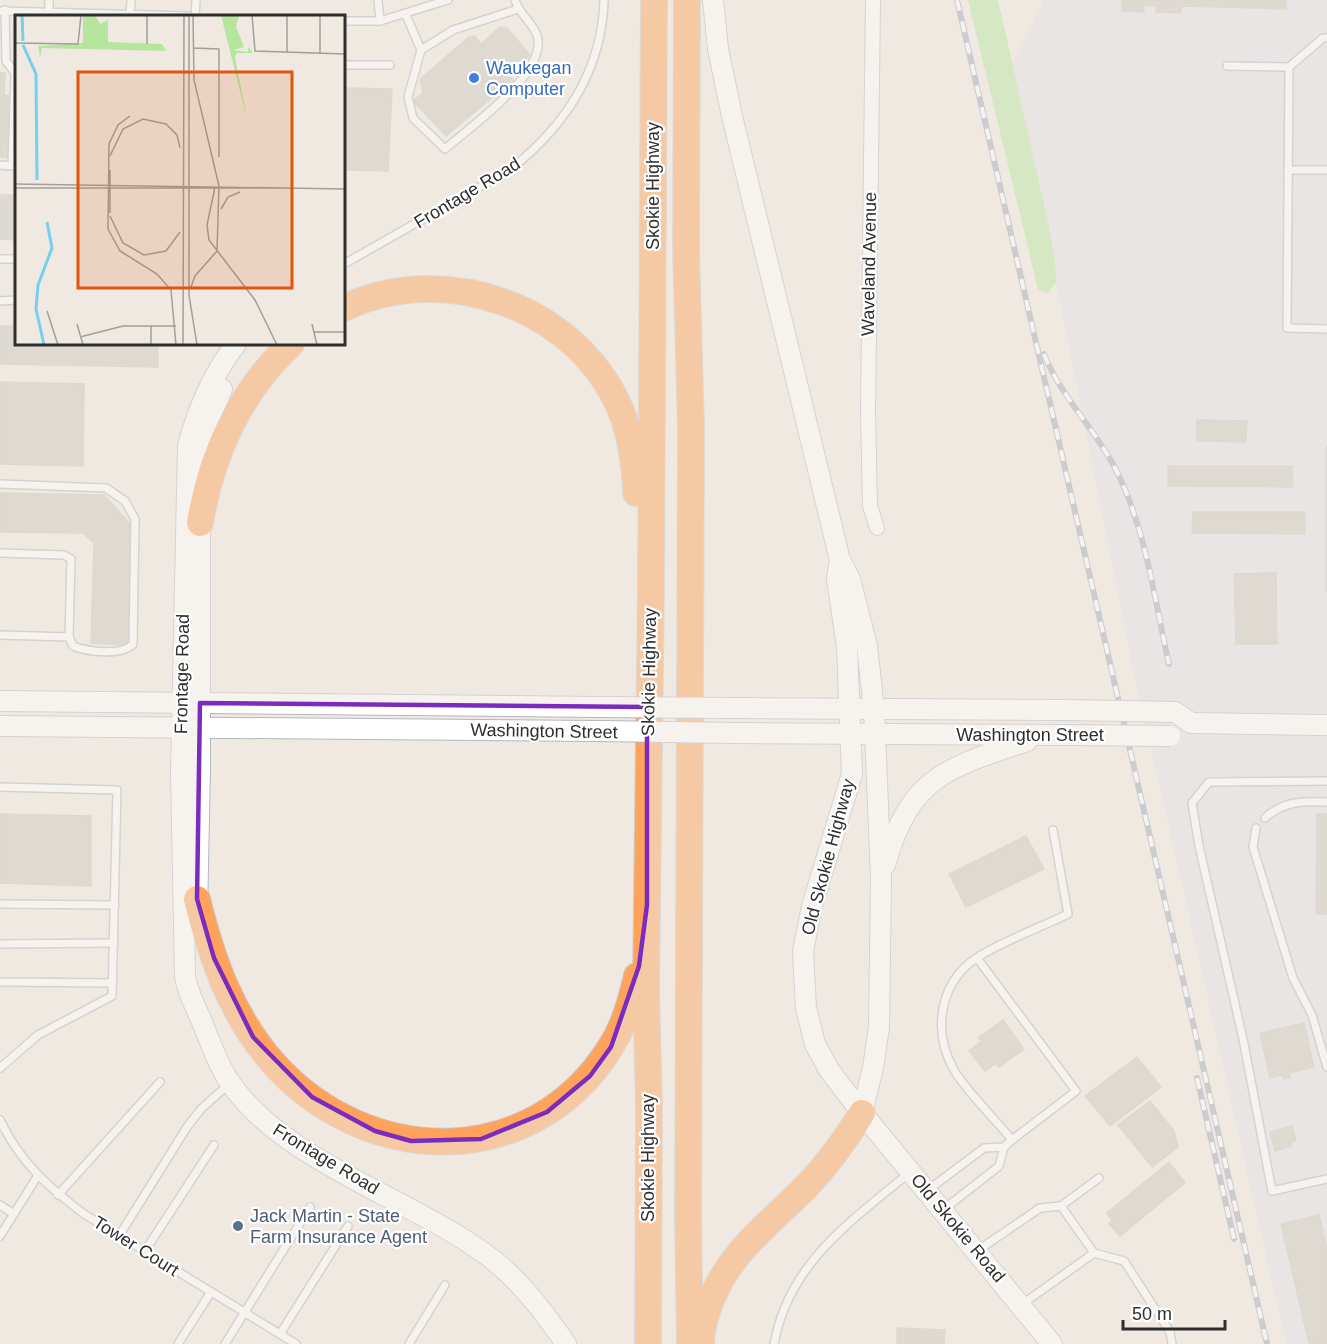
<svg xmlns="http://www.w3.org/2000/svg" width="1327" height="1344" font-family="Arial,sans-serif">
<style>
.industrial{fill:#e3e1e8}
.green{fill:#b6e59e}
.building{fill:#cbc7bf;stroke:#cbc5ba;stroke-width:1.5}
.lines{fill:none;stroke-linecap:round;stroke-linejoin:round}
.lane-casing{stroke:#b4b7c1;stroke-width:10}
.street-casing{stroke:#b4b7c1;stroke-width:16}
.secondary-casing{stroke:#b4b7c1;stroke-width:22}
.highway-casing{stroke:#c9c9c9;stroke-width:28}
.lane{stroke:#fff;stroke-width:7}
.street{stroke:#fff;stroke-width:14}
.secondary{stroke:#fff;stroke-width:20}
.highway{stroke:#ffa35c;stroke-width:26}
.rail-casing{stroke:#a3a6b8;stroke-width:6}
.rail{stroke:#fff;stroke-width:4;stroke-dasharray:11;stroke-linecap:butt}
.secondary-bridge-casing{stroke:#b4b7c1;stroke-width:22;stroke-linecap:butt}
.secondary-bridge{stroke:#fff;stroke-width:20}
.marked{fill:none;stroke:#7b2cbf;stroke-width:4.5;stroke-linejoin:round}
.shop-dot{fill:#3f7fe0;stroke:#fff;stroke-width:2}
.service-dot{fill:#5c6f8a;stroke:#fff;stroke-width:2}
.labels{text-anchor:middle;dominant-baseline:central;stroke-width:4.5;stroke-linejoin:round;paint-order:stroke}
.shop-label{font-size:18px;fill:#366cbe;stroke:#fff;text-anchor:start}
.street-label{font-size:18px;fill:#2e2e2e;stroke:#fff}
.service-label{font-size:18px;fill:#4e5e75;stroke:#fff;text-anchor:start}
.inset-river{fill:none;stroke:#75cff0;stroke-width:3}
.inset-road{fill:none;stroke:#a29e99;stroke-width:1.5}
.view{fill:#df570e;fill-opacity:0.15;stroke:#df570e;stroke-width:3}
.inset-edge{fill:none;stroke:#2e2e2e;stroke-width:3}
</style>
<rect width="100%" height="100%" fill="#efe9e1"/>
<!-- industrial -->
<path class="industrial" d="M1044 0H1327V1344H1286L1132 665 1012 62Z"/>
<!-- green -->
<path class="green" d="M968 0H998L1052 241 1057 281 1047 294 1038 289Z"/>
<!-- building -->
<g class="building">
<path d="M1122 0H1286V9L1181 6V13L1156 12V6L1144 5V12L1122 11Z"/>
<path d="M500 27 507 28 530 55 508 74 513 80 446 136 413 101 423 93 420 79 469 37 475 36 481 44Z"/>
<path d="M0 73H5L4 95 14 96 12 158 0 157Z"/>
<path d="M344 88 392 89 388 171 344 170Z"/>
<path d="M0 195H16V240L0 239Z"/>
<path d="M14 322H16V344H158V367L0 364V326H13Z"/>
<path d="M0 382 84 384 83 466 0 464Z"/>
<path d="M1197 420 1247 421 1246 442 1197 441Z"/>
<rect x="1326" y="446" width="1" height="145"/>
<path d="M1168 466H1292L1293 487 1168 486Z"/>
<path d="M0 493 104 495 131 525 128 645 91 643 94 543 83 533 0 532Z"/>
<path d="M1193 512H1305V534L1192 533Z"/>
<path d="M1276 573 1277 644H1236L1234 574Z"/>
<path d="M0 814 91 816V886L0 883Z"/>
<path d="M1317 814H1327V914H1316Z"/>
<path d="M1026 836 1044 869 966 907 949 874Z"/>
<path d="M1003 1020 1024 1049 999 1067 995 1064 985 1071 969 1051 982 1041 978 1038Z"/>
<path d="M1304 1023 1314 1067 1289 1073 1290 1078 1283 1079 1282 1075 1270 1078 1260 1033Z"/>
<path d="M1137 1057 1161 1087 1110 1126 1085 1096Z"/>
<path d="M1150 1101 1174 1131 1178 1147 1152 1167 1118 1125Z"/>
<path d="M1292 1126 1296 1140 1291 1142 1292 1146 1275 1151 1270 1132Z"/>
<path d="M1169 1162 1185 1183 1120 1236 1109 1224 1112 1221 1107 1213Z"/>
<path d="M1319 1215 1327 1248V1344H1309L1281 1224Z"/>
<path d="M897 1328 945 1330 944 1344H897Z"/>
</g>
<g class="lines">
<defs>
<g id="lane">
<path d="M49 0V12"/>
<path d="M378 0 380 21"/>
<path d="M0 11 189 16"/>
<path d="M130 14 131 0"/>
<path d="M406 15 421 50 408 97 413 118 445 149C470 127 549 72 537 35 532 22 519 14 515 0"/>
<path d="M195 16 196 0"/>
<path d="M344 21H380L448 0"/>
<path d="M421 50 453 30 518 9"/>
<path d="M344 65H390"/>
<path d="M1227 66 1289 67 1287 328 1327 329"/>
<path d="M1289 67 1323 38H1327"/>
<path d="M0 165 12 166 15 73 6 61 5 10"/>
<path d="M1288 170H1327"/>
<path d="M0 259H16"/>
<path d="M344 264 511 169C565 126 602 71 604 0"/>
<path d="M0 301 16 300"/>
<path d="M0 484 106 488 125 501 135 519 133 644C122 656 88 652 73 646L69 637"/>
<path d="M0 553 64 555 71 559 69 637 0 635"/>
<path d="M1327 781 1209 782 1192 803 1199 846 1243 1039 1272 1191 1327 1179"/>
<path d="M0 787 117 790 112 996 38 1035 0 1068"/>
<path d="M1265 818C1284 801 1302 801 1327 802"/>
<path d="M1256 828 1253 847 1293 978 1312 1015 1327 1067"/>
<path d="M0 904 115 905"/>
<path d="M0 944 114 943"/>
<path d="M0 982 113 983"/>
<path d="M0 1120C21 1163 47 1186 84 1214L296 1344"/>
<path d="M1012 1140C996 1120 966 1091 954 1070 932 1031 939 982 978 957 1005 940 1039 928 1068 914L1053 830"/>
<path d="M928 1190 984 1148 1004 1147"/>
<path d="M58 1195 160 1082"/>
<path d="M0 1205 14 1214"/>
<path d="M1061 1206 1099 1178"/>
<path d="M943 1210 999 1166 1004 1147 1012 1140 1076 1091 977 958"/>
<path d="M0 1236 37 1177"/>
<path d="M119 1236 187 1127 201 1109 228 1085"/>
<path d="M145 1251 214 1145"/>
<path d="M977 1251 1040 1208 1061 1206 1094 1253 1021 1305"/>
<path d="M1094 1253 1124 1261 1170 1332 1172 1344"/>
<path d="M280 1334 348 1226"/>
<path d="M178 1344 211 1292"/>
<path d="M225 1344 310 1207"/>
<path d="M409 1344 445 1285"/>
<path d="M774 1344C789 1263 850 1222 909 1173"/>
</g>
<path id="street" d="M873 0 868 412 870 506 877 528"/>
<g id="secondary">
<path d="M713 0 718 49 732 116 840 560 850 579 867 646 874 709 881 879 879 1027 873 1068 862 1113"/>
<path d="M236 344C212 375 198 408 188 446L181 772 185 977C189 995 192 999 199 1015 209 1037 215 1060 229 1081 282 1161 410 1198 488 1256 519 1279 544 1312 566 1344"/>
<path d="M840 560 837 579 847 647 852 774 812 906 803 951 806 1008 815 1044 829 1070 862 1113 1052 1344"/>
<path d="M0 701 598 707"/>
<path d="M739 708 1060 710"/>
<path d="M1127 711 1175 712 1191 723 1327 725"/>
<path d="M0 726 598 731"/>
<path d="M737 733 1067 735"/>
<path d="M885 865C910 776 947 768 1027 741"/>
<path d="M197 914 200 769V463L210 418 222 389"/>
</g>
<g id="highway">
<path d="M687 0 686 249 691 429 688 1216 690 1344"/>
<path d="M344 308C446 259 582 308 623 416 632 442 635 466 636 493"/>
<path d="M200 523C211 455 240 391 291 344"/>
<path d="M197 899C212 960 232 1017 275 1065 369 1168 532 1172 610 1048 624 1027 631 1001 637 976"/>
<path d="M648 1344 649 1106 646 991 651 583 654 0"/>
<path d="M701 1344C701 1330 705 1316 710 1303 729 1252 769 1224 806 1187 828 1164 846 1139 862 1113"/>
</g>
</defs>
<!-- lane casing -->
<use href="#lane" class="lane-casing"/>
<!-- street casing -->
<use href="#street" class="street-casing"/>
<!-- secondary casing -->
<use href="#secondary" class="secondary-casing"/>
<!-- highway casing -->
<use href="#highway" class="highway-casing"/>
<!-- lane -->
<use href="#lane" class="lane"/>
<!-- street -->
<use href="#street" class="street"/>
<!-- secondary -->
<use href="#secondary" class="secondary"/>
<!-- highway -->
<use href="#highway" class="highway"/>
<defs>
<g id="rail">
<path d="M957 0 1267 1344"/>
<path d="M1044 354C1060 395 1093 427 1114 466 1146 527 1154 598 1169 664"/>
<path d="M1197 1078 1234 1239"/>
</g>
</defs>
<!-- rail casing -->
<use href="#rail" class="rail-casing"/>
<!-- rail -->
<use href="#rail" class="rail"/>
<defs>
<g id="secondary-bridge">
<path d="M598 707 739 708"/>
<path d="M1060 710 1127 711"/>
<path d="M598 731 737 733"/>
<path d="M1067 735 1170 736"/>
</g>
</defs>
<!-- secondary-bridge casing -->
<use href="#secondary-bridge" class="secondary-bridge-casing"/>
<!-- secondary-bridge -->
<use href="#secondary-bridge" class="secondary-bridge"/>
</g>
<!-- marked area -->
<path d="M0 0H1327V1344H0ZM200 703 647 707V905L639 966 611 1047 590 1076 547 1112 481 1139 411 1141 375 1131 312 1097 253 1037 214 958 197 899Z" fill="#efe9e1" fill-opacity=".55" fill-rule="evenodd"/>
<path class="marked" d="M200 703 647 707V905L639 966 611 1047 590 1076 547 1112 481 1139 411 1141 375 1131 312 1097 253 1037 214 958 197 899Z"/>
<!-- markers -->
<circle class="shop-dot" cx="474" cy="78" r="6"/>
<circle class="service-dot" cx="238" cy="1226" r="6"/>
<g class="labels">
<!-- shop labels -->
<g class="shop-label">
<text x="486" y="68">Waukegan<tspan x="486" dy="21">Computer</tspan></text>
</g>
<!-- street labels -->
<g class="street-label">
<text transform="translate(653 186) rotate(-90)">Skokie Highway</text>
<text transform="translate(467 193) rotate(-31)">Frontage Road</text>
<text transform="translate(869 264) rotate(-89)">Waveland Avenue</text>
<text transform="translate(649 672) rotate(-89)">Skokie Highway</text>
<text transform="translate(182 674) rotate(-89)">Frontage Road</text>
<text transform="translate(544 731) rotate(1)">Washington Street</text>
<text x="1030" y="735">Washington Street</text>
<text transform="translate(828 857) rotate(-75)">Old Skokie Highway</text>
<text transform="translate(648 1158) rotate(-90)">Skokie Highway</text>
<text transform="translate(326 1159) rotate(31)">Frontage Road</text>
<text transform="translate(958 1228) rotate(50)">Old Skokie Road</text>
<text transform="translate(136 1246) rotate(32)">Tower Court</text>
</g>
<!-- service labels -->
<g class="service-label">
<text x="250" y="1216">Jack Martin - State<tspan x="250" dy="21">Farm Insurance Agent</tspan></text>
</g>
</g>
<!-- overview -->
<g transform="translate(15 15)">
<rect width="330" height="330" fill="#efe9e1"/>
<path d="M68 0H80L85 9 93 5V27L147 29 151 36 27 33 25 42 23 31 68 28ZM206 0H224L221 12 229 32 218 35 233 37V32L238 38H222L220 42 232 104Z" fill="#b6e59e"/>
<path class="inset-river" d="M7 0 8 26M8 30 21 59 22 165M29 330 21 294 23 270 37 233 32 207"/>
<path class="inset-road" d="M174 0V280L182 330M178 0 179 65 204 171 202 236M237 0 240 36 330 39M0 28 63 29 66 0M132 29V0M178 33 204 34V142M272 37V0M305 38V0M115 101 103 110 94 129 93 214 105 236 142 259 156 275 161 330M95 141 108 114 128 104 151 109 162 120 165 133M0 169 330 174M200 172 192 210 194 225 240 285 262 330M0 173H255M206 194 213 182 225 177M95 198V155M95 201 108 228 129 240 151 236 165 217M176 272 180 261 202 236M32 296 43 330M62 309 68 330M297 309 302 330M299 317H330M65 322 108 311H161M136 330V311M168 330 169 0"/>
<path class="view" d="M63 57H277V273H63Z"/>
<rect width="330" height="330" class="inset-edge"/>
</g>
<!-- scale -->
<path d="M1123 1320v9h102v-9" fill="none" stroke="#2e2e2e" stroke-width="3"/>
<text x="1132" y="1320" font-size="18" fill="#2e2e2e" stroke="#ffffff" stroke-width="4.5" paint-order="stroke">50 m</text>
</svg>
